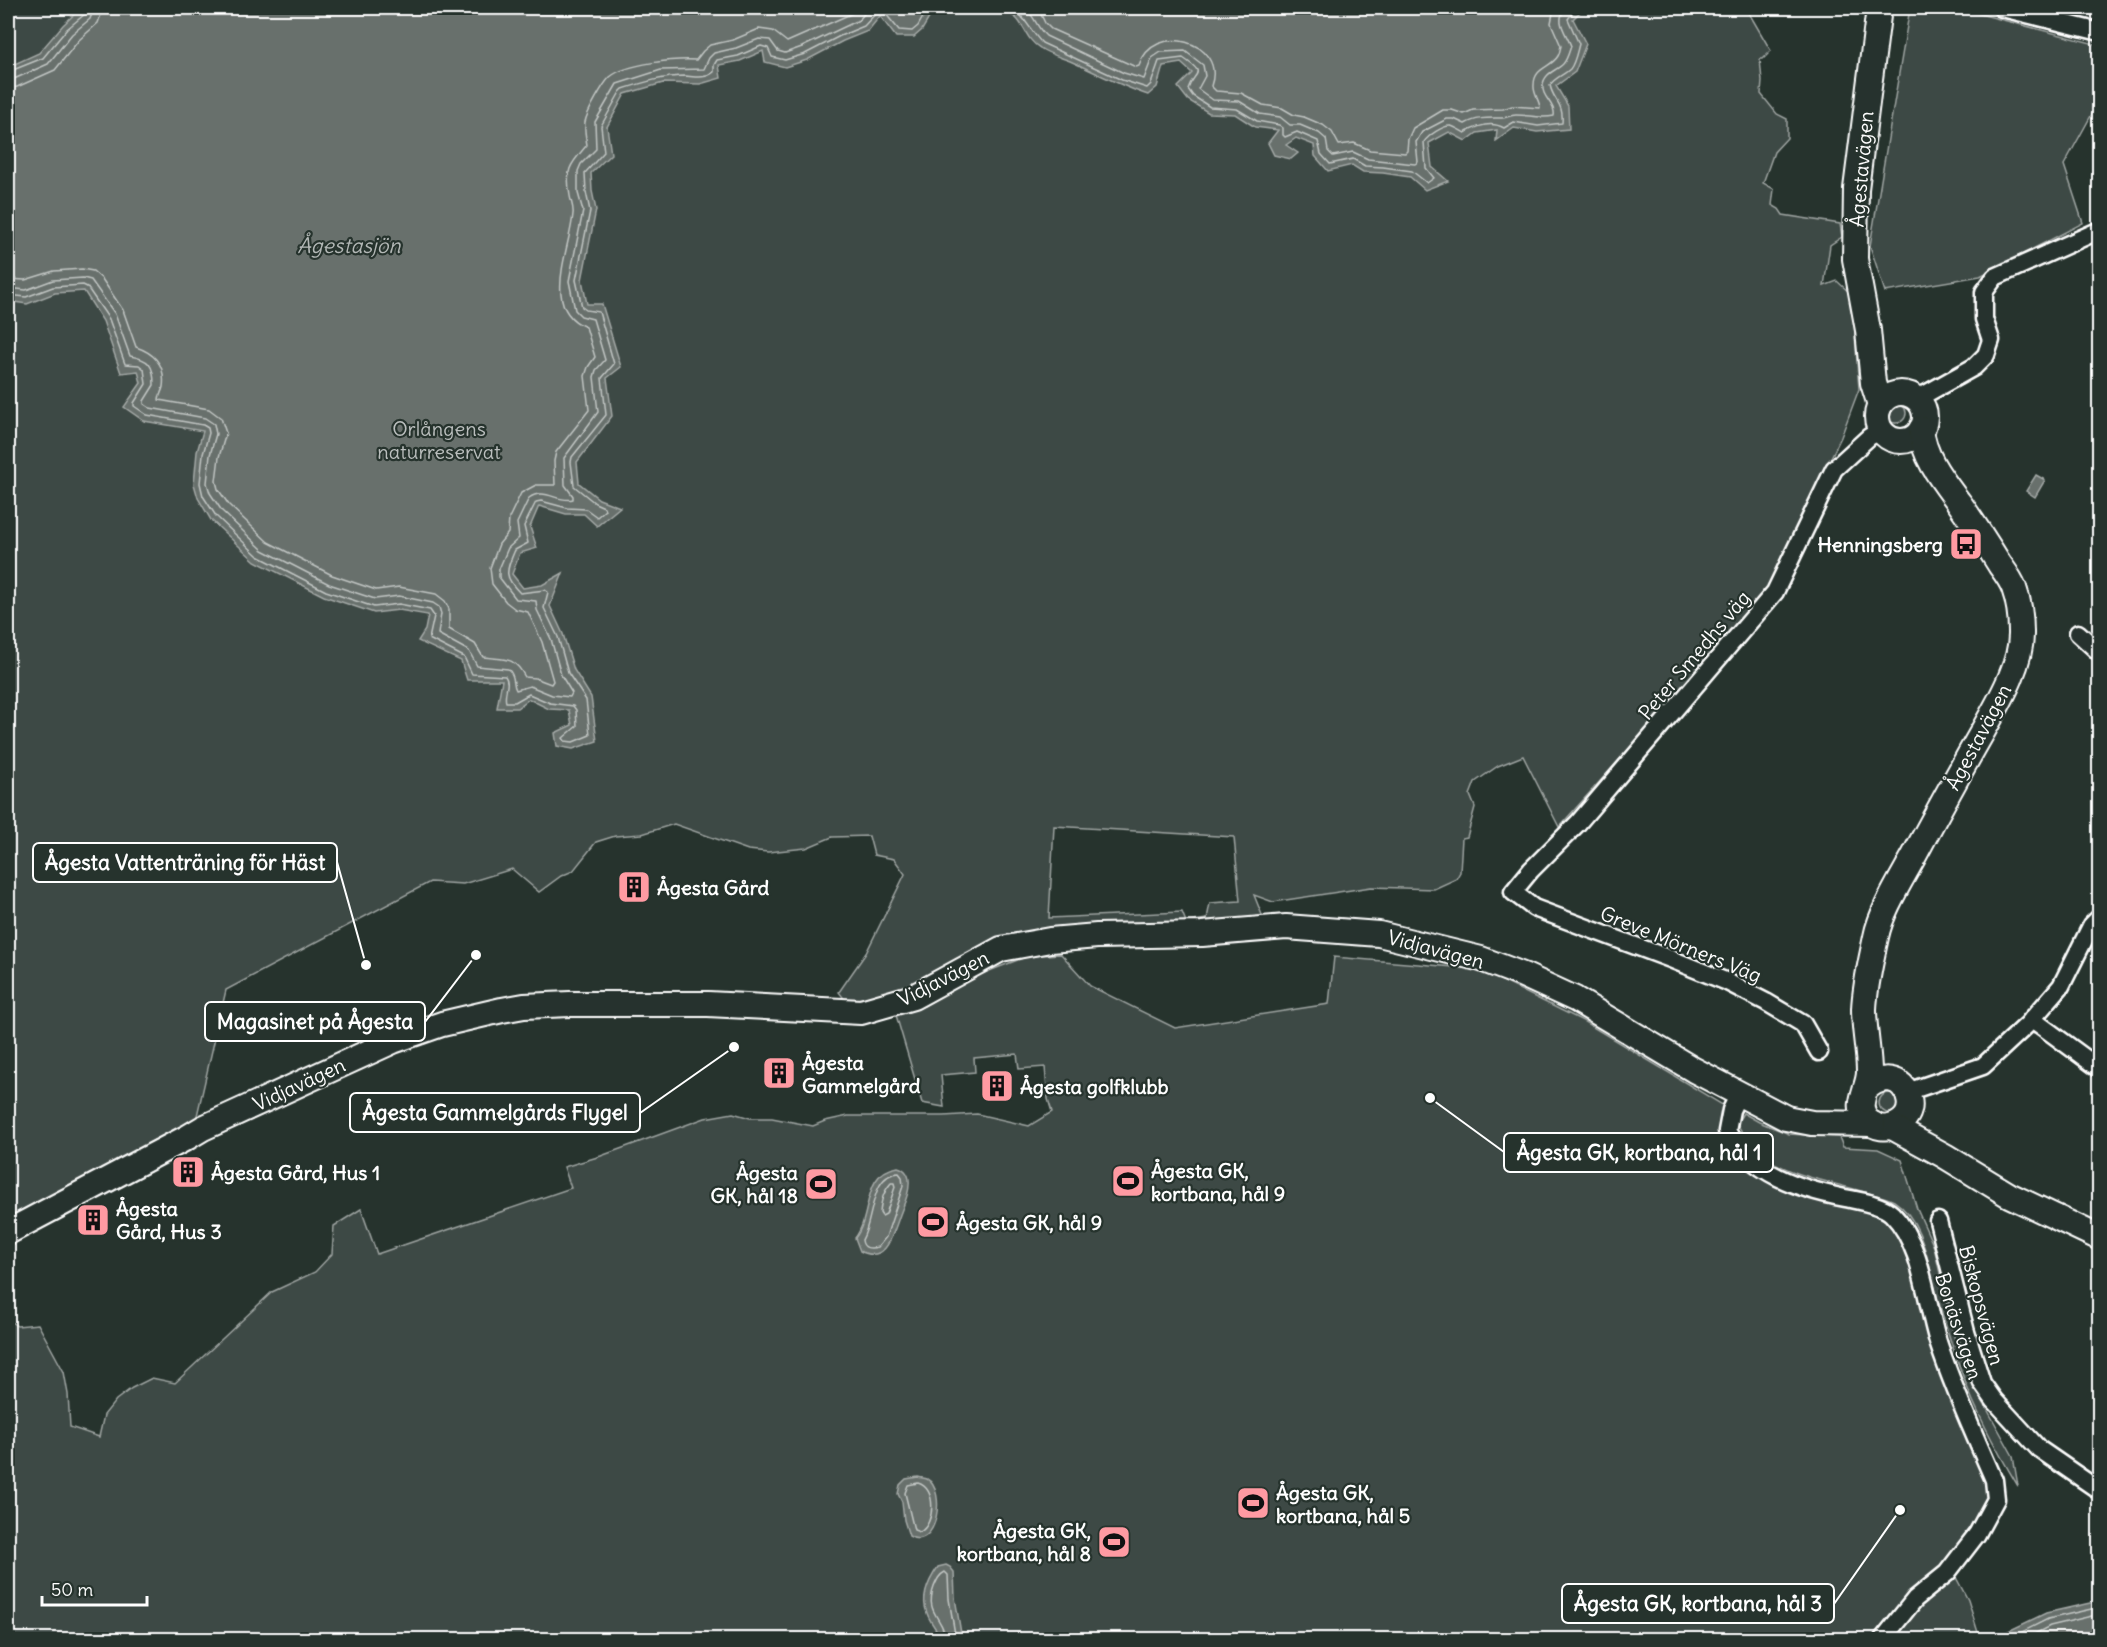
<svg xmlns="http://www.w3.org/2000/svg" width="2107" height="1647" font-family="Delius,sans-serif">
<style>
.green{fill:#3e4944;stroke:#9ea4a2;stroke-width:1.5;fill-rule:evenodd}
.water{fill:#67706c;stroke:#a4a9a7;stroke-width:1.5}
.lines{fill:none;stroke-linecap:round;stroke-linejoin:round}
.shore{stroke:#c2c6c4;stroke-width:1.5}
.street-casing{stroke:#fff;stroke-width:21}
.secondary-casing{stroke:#fff;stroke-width:28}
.street{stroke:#26332d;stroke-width:16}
.secondary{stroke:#26332d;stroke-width:24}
.labels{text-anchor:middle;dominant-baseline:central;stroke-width:4.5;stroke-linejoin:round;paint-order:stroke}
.street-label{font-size:20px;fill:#fff;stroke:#26332d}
.park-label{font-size:20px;fill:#bbbfbe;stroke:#26332d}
.poi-label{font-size:20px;font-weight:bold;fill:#fff;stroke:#26332d;text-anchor:start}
.water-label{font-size:21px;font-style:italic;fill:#b3b8b6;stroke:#26332d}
.leader{fill:none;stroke:#fff;stroke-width:2}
.callout-dot{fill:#fff;stroke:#26332d;stroke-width:2}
.callout{fill:#26332d;stroke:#fff;stroke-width:2}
.callout-label{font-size:21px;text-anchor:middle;font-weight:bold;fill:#fff}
</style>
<rect width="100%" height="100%" fill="#26332d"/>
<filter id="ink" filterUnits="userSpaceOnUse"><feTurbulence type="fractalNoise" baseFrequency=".0167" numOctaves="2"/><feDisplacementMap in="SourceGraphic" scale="12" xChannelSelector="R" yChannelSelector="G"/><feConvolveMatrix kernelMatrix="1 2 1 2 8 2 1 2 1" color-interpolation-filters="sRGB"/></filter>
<g filter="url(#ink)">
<!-- green -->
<g class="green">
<path d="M8 8H1746L1771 51 1763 59H1760L1762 81 1761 94 1777 114 1787 119V138L1774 152 1763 183 1774 189 1772 205 1779 209 1783 215 1840 224 1842 237 1830 245 1824 286 1837 281 1852 295 1859 389 1841 437 1773 575 1764 598 1559 827 1523 756 1498 766 1475 782 1470 795 1475 807 1467 837 1462 838 1460 872 1456 879 1434 889 1371 887 1273 902 1254 895 1262 915 1286 927 1050 940 913 997 846 1001 839 992 866 953 905 874 894 859 874 855 869 836 832 837 806 848 768 852 748 850 674 824 642 834 615 836 596 842 573 871 561 876 539 892 512 869 463 884 430 882 226 990 196 1120 8 1218ZM1054 826 1234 837 1240 901 1210 903 1207 919 1186 922 1182 912 1049 918Z"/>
<path d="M1910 8H1957L2099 45V101L2064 165 2083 223 1980 276 1885 292 1870 246Z"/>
<circle cx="1896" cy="413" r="10"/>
<path d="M1061 954 1090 986 1175 1028 1329 1004 1334 957 1478 969 1583 1021 1731 1110 1727 1131 1754 1163 1862 1201 1907 1232 1996 1499 1951 1568 1968 1600 1980 1639H8V1320L17 1326 38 1324 64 1372 68 1394 70 1427 99 1437 104 1415 116 1400 132 1388 152 1378 175 1383 272 1292 315 1272 332 1254 334 1226 361 1209 377 1254 571 1188 564 1167 601 1156 705 1118 733 1113 750 1118H772L813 1126 825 1121 848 1116H944L977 1114 1029 1126 1052 1112 1048 1099 1045 1067 1019 1069 1017 1054 974 1058 975 1072 941 1075 944 1107 922 1103 896 1015 924 1006 971 978 1028 956Z"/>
<circle cx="1889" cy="1103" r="10"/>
<path d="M1743 1113 1759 1122 1789 1134 1839 1137 1843 1147 1878 1149 1902 1160 1917 1209 1934 1247 1956 1344 1972 1382 2013 1456 2018 1486C1997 1451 1977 1415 1963 1376 1954 1352 1946 1327 1939 1303 1928 1269 1926 1222 1894 1201 1887 1197 1876 1195 1868 1193 1818 1177 1762 1175 1737 1123Z"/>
</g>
<!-- water -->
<g class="water">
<path d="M81 8H935L922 30 914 37H896L880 16 868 31 843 41 807 60 785 67 765 62 763 51 740 61 719 65 721 78 700 84 663 83 625 94 607 127 611 154 591 173 592 191 596 210 582 280 587 304H602L621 367 607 378 612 416 577 462 579 483 599 499 620 507 597 526 584 514H566L539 506 530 527 537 548 520 553 512 574 523 588 542 585 563 573 550 606 563 634 574 670 591 697 597 741 573 749 557 746 555 733 572 725 569 710 549 709 529 699 517 708H497L502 680H467L461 661 418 641 425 630 428 615 399 610 374 613 324 596 255 561 211 520 198 498 194 484 197 452 203 431 144 421 124 407 141 383 138 371 121 373 103 321 84 291 55 293 27 304 8 301V67L39 53 63 25Z"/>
<path d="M999 8H1584L1573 19 1586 44 1575 72 1556 86 1568 106 1569 129 1537 132 1514 128 1496 141 1497 130 1477 133 1466 141 1449 132 1429 143 1432 167 1448 181 1425 190 1410 177 1383 173 1363 172 1352 165 1328 171 1315 156 1314 145 1296 138 1286 145 1298 153 1291 159 1274 155 1268 143 1278 130 1255 127 1235 114 1209 113 1188 100 1178 87 1192 73 1181 63 1163 66 1157 87 1148 95C1121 86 1097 73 1070 61 1060 57 1049 54 1040 48 1021 37 1025 13 1001 13Z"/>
<path d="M2036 475 2045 480 2035 497 2026 491Z"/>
<path d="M898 1167C906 1169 910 1176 909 1185 909 1194 904 1204 901 1212 893 1232 888 1265 860 1251L855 1238C873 1215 861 1173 898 1167Z"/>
<path d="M918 1477C921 1478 925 1478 927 1479 947 1490 937 1552 909 1536L904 1520 902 1502 898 1494 900 1485 906 1479Z"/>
<path d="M946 1565 950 1567 954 1572 955 1598 962 1639H941C938 1630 930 1623 927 1613 920 1597 929 1580 938 1567Z"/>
<path d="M2099 1601V1639H1992L2046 1613Z"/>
</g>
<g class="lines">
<!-- shore -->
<g class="shore">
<path d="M1012 8C1026 17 1030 31 1042 43L1122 80 1147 88 1151 84 1159 61 1183 58C1208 75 1194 71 1188 89L1193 96 1210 107 1237 109 1257 121 1279 125 1283 128V135L1285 137 1297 132 1318 141 1321 154 1330 164 1353 159 1365 166 1383 167 1412 171 1427 183 1434 178 1426 168 1424 142C1428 136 1443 125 1451 126 1455 127 1461 131 1465 133 1477 126 1492 121 1504 128L1514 122 1538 126 1562 123C1564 102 1553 101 1550 85 1555 77 1564 75 1570 69 1575 63 1577 51 1579 44L1568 19 1576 8"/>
<path d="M1025 8C1034 15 1037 28 1046 36L1124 73 1144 79 1152 58 1161 52 1185 51 1203 65 1205 76 1198 89 1213 100 1239 101 1260 114 1280 117 1290 125H1300L1319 133 1326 139 1328 151 1333 156 1353 152 1368 159 1415 164 1418 162 1416 142 1422 132 1447 119H1454L1465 124C1477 117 1489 118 1502 118 1506 118 1510 115 1516 115 1529 115 1540 119 1554 116 1556 104 1541 97 1543 85 1544 73 1556 71 1563 64 1567 60 1569 52 1571 46 1566 32 1554 21 1566 8"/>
<path d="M1038 8 1045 23 1051 29 1136 67 1139 66C1153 21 1227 41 1211 86L1216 91 1241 93 1263 105 1282 108 1294 115 1304 117 1323 125 1332 132 1339 145 1354 143 1370 150 1405 153 1407 151 1408 139 1413 128 1443 110H1452L1464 114 1473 110 1503 109 1512 106 1540 108C1540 101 1533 94 1534 85 1534 67 1551 68 1558 56 1560 53 1560 49 1561 46L1551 23 1554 8"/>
<path d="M8 72 43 58 67 29 85 14 86 8"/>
<path d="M8 80 14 79 48 64 72 34 90 19 94 8"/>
<path d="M8 89 17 87 55 70 79 40 98 23 103 8"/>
<path d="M8 279 25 280 54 271 82 269 93 271 102 279 123 310 136 347C154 353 166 365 163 387 162 392 159 395 159 400L209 409 221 418 226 433 219 457 216 481 218 489 229 505 268 542 332 575 376 590 399 587 436 594 445 601 449 609V629L475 644 483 657C505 660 513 655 525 677L535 678 551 684 553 681 542 642 528 612 515 609 506 602 492 584 490 568 499 544 508 533 509 518 521 493 536 485H555L554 461 556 452 589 410 585 376 588 367 595 357 586 327C540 309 570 250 573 214 574 208 571 202 570 196 565 169 570 165 587 145 586 138 584 130 585 122 587 112 603 84 610 77 627 63 675 59 696 60L703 51 710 45 733 40 759 29 773 31 787 42 853 13 858 8"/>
<path d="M8 288 26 290 53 280 83 278 91 280 115 314 130 356C148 359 154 364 154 385L144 401V404L150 408 205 418 214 424 216 434 210 455 207 483 210 493 222 511 244 532 263 550 329 584 375 599 399 596 433 603 439 607 441 614 438 634 469 651 477 666 508 669C516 676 512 683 516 690L530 686 552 695 570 697 572 693 561 675 551 639 537 610 536 601 516 599 499 577V569L508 548 519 538 517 523 529 498C544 487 558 503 573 499V496L565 485 564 458 598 412 594 377 596 370 605 360 593 319 581 316 575 310 569 281 583 211 578 193V171L581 164 596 149 595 122 617 84 661 70 704 69 709 58 714 53 736 48 759 39 770 40 778 51 785 53 802 47 859 20 869 8"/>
<path d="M8 295 26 297 53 287 83 285 87 287 109 319 125 364 139 365 144 369 146 384 134 403V406L147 415 203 425 208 428 209 433 203 454 200 483 203 496 216 516 258 556 326 591 374 607 399 604 430 610 434 616 429 639 464 657 472 674 505 676C511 684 503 693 506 702H515L529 694 550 703 573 706 576 710 577 726 563 738 565 741 573 742 590 735 586 700 568 673 558 637 544 608 548 592 545 590 520 593C503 576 506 571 515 550L528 543 524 526 536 502 541 501 567 508 586 509 597 517 605 510 604 507 595 503 574 486 571 462 572 457 606 415 602 378 614 364 599 312 586 310 582 307 576 280 590 211 586 192 585 173 604 152 601 126 620 92 623 89C645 82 664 76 686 76 697 77 705 79 714 72V65L717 60 738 56 761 46 768 48 772 57 785 60 805 54 840 36 864 26 878 11 885 13 899 30 912 31 918 26 928 8"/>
<path d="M899 1173 902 1177 903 1186 886 1237 878 1247C870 1249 863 1249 862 1240 874 1220 870 1174 899 1173Z"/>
<path d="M891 1183H894L895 1187 886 1214 882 1216 880 1213C881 1201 883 1192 891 1183Z"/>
<path d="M918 1483C937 1488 935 1524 920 1532L914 1530 905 1493 908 1485Z"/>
<path d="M946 1640C944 1617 924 1614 934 1587 937 1580 939 1575 945 1572L948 1575 949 1599 956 1640"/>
<path d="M2006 1640 2048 1619 2100 1607"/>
<path d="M2023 1640 2050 1626 2100 1614"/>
</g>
<defs>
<g id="street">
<path d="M2002 8 2100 32"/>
<path d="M1921 404 1924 395 1974 367 1986 355 1991 340 1984 319V292L1995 277 2100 230"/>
<path d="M2078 633 2100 653"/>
<path d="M2032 1019 2100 1069"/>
<path d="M1819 1052 1803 1024 1766 1002 1725 981 1673 960 1534 908 1513 892 1531 870 1578 823 1775 592 1834 469 1869 437 1881 430"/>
<path d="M1907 1092 1983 1066 2028 1024 2061 986 2091 926 2100 917"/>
<path d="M1739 1094 1731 1110 1727 1131C1751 1174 1800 1189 1845 1198 1859 1201 1882 1204 1892 1214 1923 1245 1926 1305 1939 1345 1954 1391 1975 1436 1994 1480L1996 1499 1977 1534 1947 1573 1915 1599 1882 1640"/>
<path d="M1938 1221 1966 1332 1982 1383 1994 1400 2039 1449 2100 1491"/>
</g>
<g id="secondary">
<path d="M1879 8 1856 189 1855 259 1868 330 1873 383 1880 405"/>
<circle cx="1901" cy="417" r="24"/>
<path d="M1865 1090C1880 1074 1903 1075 1909 1099 1915 1123 1883 1137 1867 1120 1854 1105 1869 1088 1869 1072 1869 1052 1864 1030 1864 1009 1865 985 1871 961 1876 937 1881 911 1901 880 1914 856 1937 813 1960 771 1984 729 1999 702 2022 664 2021 632 2021 617 2019 602 2014 588 2011 580 2005 572 2000 565 1987 544 1974 524 1960 504 1943 481 1924 459 1921 429"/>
<path d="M1892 1127 1945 1156 2009 1195 2100 1238"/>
<path d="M8 1232 188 1137 203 1128 393 1041 442 1024 502 1010 524 1006 570 1004H708L861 1012 913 997 1001 949 1050 940 1097 936 1202 934 1286 927 1379 934 1481 959 1523 975 1575 999 1694 1070 1786 1118 1812 1123 1873 1124"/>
</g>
</defs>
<!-- street casing -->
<use href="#street" class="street-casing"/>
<!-- secondary casing -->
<use href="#secondary" class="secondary-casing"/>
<!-- street -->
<use href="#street" class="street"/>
<!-- secondary -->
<use href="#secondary" class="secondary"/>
</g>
</g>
<!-- icons -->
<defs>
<symbol id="bus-square" viewBox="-11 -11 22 22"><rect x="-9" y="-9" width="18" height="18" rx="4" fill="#ff9aa2" stroke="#26332d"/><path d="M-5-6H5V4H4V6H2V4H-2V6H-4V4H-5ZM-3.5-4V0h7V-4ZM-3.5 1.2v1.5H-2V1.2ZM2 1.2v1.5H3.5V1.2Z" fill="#111"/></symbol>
<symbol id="building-square" viewBox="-11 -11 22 22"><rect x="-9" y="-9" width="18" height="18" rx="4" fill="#ff9aa2" stroke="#26332d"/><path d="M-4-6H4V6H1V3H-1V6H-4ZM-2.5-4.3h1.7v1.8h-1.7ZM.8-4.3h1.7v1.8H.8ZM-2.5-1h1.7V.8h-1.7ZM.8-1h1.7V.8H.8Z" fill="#111"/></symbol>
<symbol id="stadium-square" viewBox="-11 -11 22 22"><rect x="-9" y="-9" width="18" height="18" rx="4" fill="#ff9aa2" stroke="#26332d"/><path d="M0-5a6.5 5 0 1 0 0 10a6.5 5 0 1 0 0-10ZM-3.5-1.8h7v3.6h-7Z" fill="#111"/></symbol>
</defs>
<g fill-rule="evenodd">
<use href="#bus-square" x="1947" y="525" width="38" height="38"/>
<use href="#building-square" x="615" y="868" width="38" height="38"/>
<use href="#building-square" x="760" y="1054" width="38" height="38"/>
<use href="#building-square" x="978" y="1067" width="38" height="38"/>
<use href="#building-square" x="169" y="1153" width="38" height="38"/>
<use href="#stadium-square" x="1109" y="1162" width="38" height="38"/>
<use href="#stadium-square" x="802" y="1165" width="38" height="38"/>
<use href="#building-square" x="74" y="1201" width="38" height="38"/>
<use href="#stadium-square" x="914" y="1203" width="38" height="38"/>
<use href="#stadium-square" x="1234" y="1484" width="38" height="38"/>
<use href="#stadium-square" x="1095" y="1523" width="38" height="38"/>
</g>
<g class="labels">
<!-- street labels -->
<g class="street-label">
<text transform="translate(1861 169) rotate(-85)">Ågestavägen</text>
<text transform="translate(1694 655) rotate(-50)">Peter Smedhs väg</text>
<text transform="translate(1978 737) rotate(-62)">Ågestavägen</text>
<text transform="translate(1681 944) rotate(22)">Greve Mörners Väg</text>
<text transform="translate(1436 949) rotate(15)">Vidjavägen</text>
<text transform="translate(943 978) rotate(-27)">Vidjavägen</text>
<text transform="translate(299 1084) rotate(-25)">Vidjavägen</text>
<text transform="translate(1982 1305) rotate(75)">Biskopsvägen</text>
<text transform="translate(1959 1326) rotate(72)">Bonäsvägen</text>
</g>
<!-- park labels -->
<g class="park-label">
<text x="439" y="428">Orlångens<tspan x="439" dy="23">naturreservat</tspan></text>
</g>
<!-- poi labels -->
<g class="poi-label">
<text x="1943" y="544" text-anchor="end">Henningsberg</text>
<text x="657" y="887">Ågesta Gård</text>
<text x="802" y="1062">Ågesta<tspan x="802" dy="23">Gammelgård</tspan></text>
<text x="1020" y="1086">Ågesta golfklubb</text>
<text x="1151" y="1170">Ågesta GK,<tspan x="1151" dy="23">kortbana, hål 9</tspan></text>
<text x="211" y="1172">Ågesta Gård, Hus 1</text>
<text x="798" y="1172" text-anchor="end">Ågesta<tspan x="798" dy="23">GK, hål 18</tspan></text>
<text x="116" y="1208">Ågesta<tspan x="116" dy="23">Gård, Hus 3</tspan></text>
<text x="956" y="1222">Ågesta GK, hål 9</text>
<text x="1276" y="1492">Ågesta GK,<tspan x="1276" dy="23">kortbana, hål 5</tspan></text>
<text x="1091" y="1530" text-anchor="end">Ågesta GK,<tspan x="1091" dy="23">kortbana, hål 8</tspan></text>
</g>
<!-- water labels -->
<g class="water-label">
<text x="349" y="245">Ågestasjön</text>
</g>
</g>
<!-- callouts -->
<path class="leader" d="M366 965L337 862M476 955L425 1022M734 1047L640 1113M1430 1098L1504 1152M1900 1510L1834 1604"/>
<g class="callout-dot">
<circle cx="366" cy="965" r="6"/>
<circle cx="476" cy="955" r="6"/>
<circle cx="734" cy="1047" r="6"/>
<circle cx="1430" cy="1098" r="6"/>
<circle cx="1900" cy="1510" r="6"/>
</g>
<g class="callout">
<rect x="33" y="843" width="304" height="39" rx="6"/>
<rect x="205" y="1002" width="220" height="39" rx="6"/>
<rect x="350" y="1093" width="290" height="39" rx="6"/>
<rect x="1504" y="1133" width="269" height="39" rx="6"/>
<rect x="1562" y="1584" width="272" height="39" rx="6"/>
</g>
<g class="callout-label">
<text x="185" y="870">Ågesta Vattenträning för Häst</text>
<text x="315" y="1029">Magasinet på Ågesta</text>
<text x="495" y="1120">Ågesta Gammelgårds Flygel</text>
<text x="1639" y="1160">Ågesta GK, kortbana, hål 1</text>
<text x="1698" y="1611">Ågesta GK, kortbana, hål 3</text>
</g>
<!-- margin -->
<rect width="2107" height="1647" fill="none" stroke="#26332d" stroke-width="30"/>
<rect x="15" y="15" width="2077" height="1617" fill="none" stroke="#fff" stroke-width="2" filter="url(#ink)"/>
<!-- scale -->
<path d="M42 1596v9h105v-9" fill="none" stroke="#ffffff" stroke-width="3"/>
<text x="51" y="1596" font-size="18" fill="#ffffff" stroke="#26332d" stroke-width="4.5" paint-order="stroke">50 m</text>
</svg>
